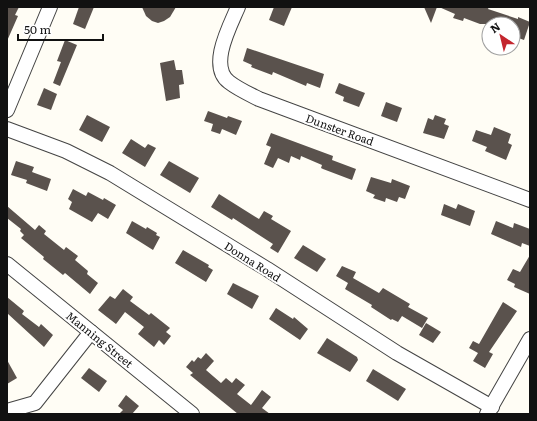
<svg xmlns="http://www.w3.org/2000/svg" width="537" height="421" font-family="Literata,serif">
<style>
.building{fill:#5a524d}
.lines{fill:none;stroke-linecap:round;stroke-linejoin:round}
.minor-casing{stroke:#444;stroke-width:16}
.minor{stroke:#fff;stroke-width:14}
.labels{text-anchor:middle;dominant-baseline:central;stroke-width:4;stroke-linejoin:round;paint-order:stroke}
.street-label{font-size:11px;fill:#111;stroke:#fff}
</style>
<rect width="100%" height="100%" fill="#fffdf5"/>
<!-- building -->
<g class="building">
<path d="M7 7H19L15 15 18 16 7 41Z"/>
<path d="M79 7H94L85 29 73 24Z"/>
<path d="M142 7H176L170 17 164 21 158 23 152 21 146 16Z"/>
<path d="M274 7H292L284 26 269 20Z"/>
<path d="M424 7H437L431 23Z"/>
<path d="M439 7H489L488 9 518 19V17L530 22 524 40 513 36V24H480L464 18 463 21 453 18 455 14Z"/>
<path d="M65 40 77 45 60 86 53 83 61 62 57 61Z"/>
<path d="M247 48 324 74 320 88 307 83 306 86 273 72 272 75 251 67 252 65 243 61Z"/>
<path d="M174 60 176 70H182L184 84 179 85 180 98 166 101 160 63Z"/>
<path d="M339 83 365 93 359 107 343 101 344 97 335 93Z"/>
<path d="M44 88 57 94 51 110 37 105Z"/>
<path d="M386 102 402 108 397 122 381 116Z"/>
<path d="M208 111 227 118 228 116 242 121 236 135 222 129 220 134 211 131 213 124 204 121Z"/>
<path d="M87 115 110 127 102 142 79 130Z"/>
<path d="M435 115 446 119 444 124 449 126 444 139 423 133 428 118 433 120Z"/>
<path d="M494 127 511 134 508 143 512 145 506 160 485 151 487 147 472 141 476 130 491 135Z"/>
<path d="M271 133 333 156 332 160 356 169 352 180 323 169 321 168 322 165 301 156 300 160 291 156 289 163 278 158 273 168 264 164 271 147 266 145Z"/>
<path d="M131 139 145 148 148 144 156 148 145 167 122 153Z"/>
<path d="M16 161 34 167 32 172 51 179 47 191 26 183 27 180 11 175Z"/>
<path d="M169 161 199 178 190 193 160 175Z"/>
<path d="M371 177 391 183 392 179 410 186 405 199 399 197 397 202 386 198 385 202 373 198 375 195 366 191Z"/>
<path d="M73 189 86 196 88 192 103 200 104 198 116 205 108 219 98 213 92 222 69 209 72 202 68 199Z"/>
<path d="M219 194 259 219 264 211 273 216 271 219 291 231 278 253 270 248 273 244 233 218 232 220 211 207Z"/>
<path d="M444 204 456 209 458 204 475 211 470 226 441 215Z"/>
<path d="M7 206 35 230 39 225 46 231 44 234 64 250 66 247 78 256 75 260 88 271 87 274 98 283 90 294 65 273 63 275 43 259 44 257 21 238 24 235 20 231 21 229 7 218Z"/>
<path d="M132 221 146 229 147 227 157 233 156 235 160 237 153 250 126 233Z"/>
<path d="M496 221 513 228 514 223 530 229V246L522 243 521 247 491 234Z"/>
<path d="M303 245 326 259 317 272 294 258Z"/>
<path d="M183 250 209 265 208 267 213 270 206 282 175 263Z"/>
<path d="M530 255V294L514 287 515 284 507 280 513 269 520 272Z"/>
<path d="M342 266 356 272 353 278 379 293 383 288 410 304 408 307 428 318 422 328 402 316 398 322 392 319 391 320 371 307 372 305 345 289 348 283 336 276Z"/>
<path d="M233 283 259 296 252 309 227 294Z"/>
<path d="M123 289 133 297 130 301 149 315 151 313 170 328 166 332 171 336 164 345 159 340 154 347 138 334 144 327 125 312 116 324 98 310 110 296 115 299Z"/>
<path d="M7 297 24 311 22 314 39 327 41 324 53 335 44 347 7 313Z"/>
<path d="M503 302 517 311 489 352 493 354 485 368 473 361 478 353 469 348 473 341 479 344Z"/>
<path d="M276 308 293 319 294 317 308 329 300 340 269 319Z"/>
<path d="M426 323 441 332 433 343 419 335Z"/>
<path d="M327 338 357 357 358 360 350 372 317 353Z"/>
<path d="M206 353 214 361 206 370 221 383 226 378 232 383 236 378 245 385 237 394 251 405 262 390 271 397 262 408 270 414H238L190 375 193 373 186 367 192 360 194 362 198 357 201 359Z"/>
<path d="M7 360 17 378 7 384Z"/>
<path d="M89 368 107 381 99 392 81 378Z"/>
<path d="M373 369 406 389 398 401 366 381Z"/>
<path d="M126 395 139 406 132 414H119L123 410 118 406Z"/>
</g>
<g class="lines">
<defs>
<g id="minor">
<path d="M238 7C230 26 208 66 229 82 238 89 249 94 259 99L530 200"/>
<path d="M7 110 50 7"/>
<path d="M7 129 66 151 110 173 267 269 397 353 492 407"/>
<path d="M7 264 192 414"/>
<path d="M7 411 35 403 91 332"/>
<path d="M487 414 530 339"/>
</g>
</defs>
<!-- minor casing -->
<use href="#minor" class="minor-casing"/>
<!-- minor -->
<use href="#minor" class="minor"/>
</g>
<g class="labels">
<!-- street labels -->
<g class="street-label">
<text transform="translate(340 129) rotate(20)">Dunster Road</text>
<text transform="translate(253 261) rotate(32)">Donna Road</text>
<text transform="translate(100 339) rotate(39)">Manning Street</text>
</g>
</g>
<!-- border -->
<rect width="537" height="421" fill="none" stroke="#111111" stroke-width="16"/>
<!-- north arrow -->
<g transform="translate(501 36) rotate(325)"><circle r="19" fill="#ffffff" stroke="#a0a0a0"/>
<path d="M0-3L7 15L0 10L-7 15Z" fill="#c4262e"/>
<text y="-6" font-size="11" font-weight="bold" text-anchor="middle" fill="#111111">N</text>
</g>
<!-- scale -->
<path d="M18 34v6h85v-6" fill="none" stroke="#111111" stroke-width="2"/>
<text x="24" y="34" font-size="12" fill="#111111" stroke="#ffffff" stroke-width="3" paint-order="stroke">50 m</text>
</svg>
